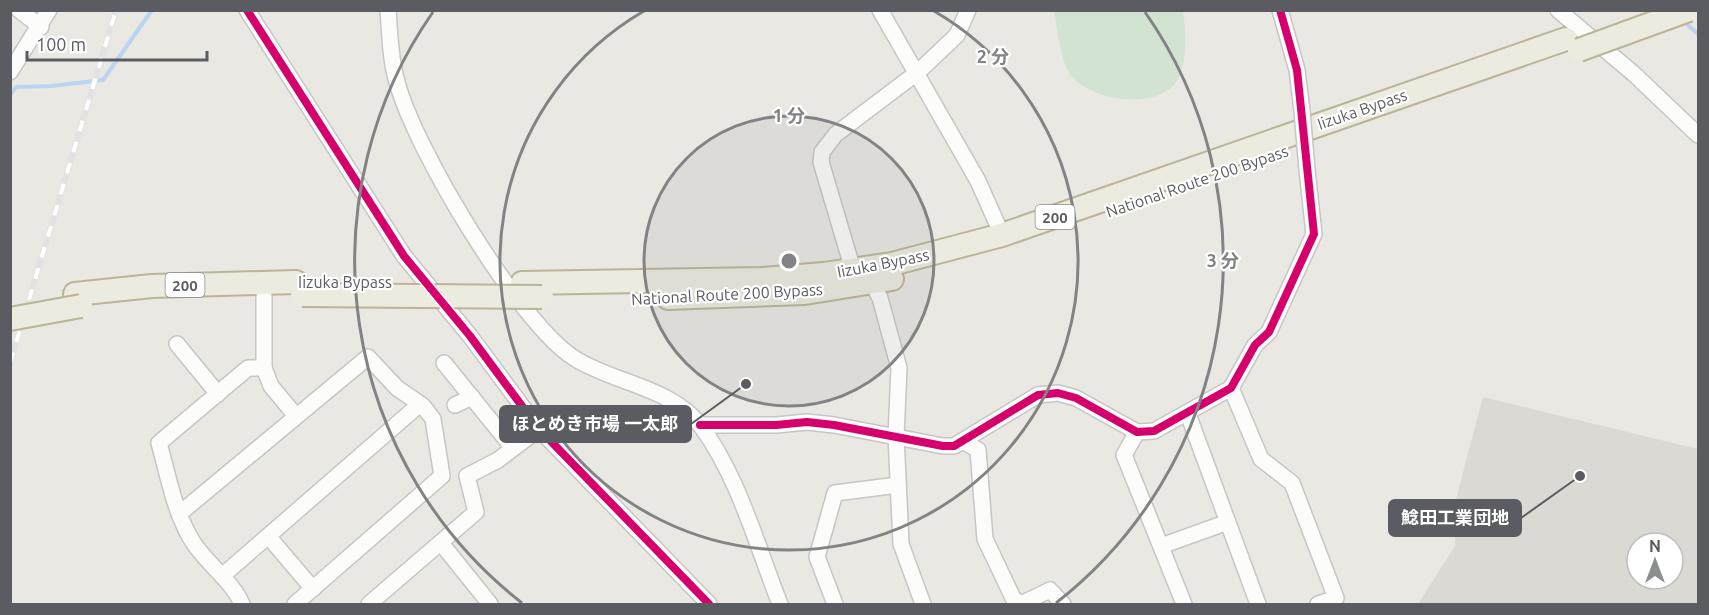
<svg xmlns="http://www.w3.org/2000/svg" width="1709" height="615" font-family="Ubuntu,'Noto Sans JP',sans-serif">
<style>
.industrial{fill:#dad9d4;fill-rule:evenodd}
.green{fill:#d2e4d1}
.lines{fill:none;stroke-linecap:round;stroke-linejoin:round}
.stream{stroke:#bad5f1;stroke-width:4}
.minor-casing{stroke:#c6c6c6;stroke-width:18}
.highway-casing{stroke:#bcb494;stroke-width:26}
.minor{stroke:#fcfcfb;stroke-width:15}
.highway{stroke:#ecebe0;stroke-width:22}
.rail-casing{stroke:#e1e2e1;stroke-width:6}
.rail{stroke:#fff;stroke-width:4;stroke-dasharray:11;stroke-linecap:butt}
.minor-bridge-casing{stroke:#c6c6c6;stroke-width:18;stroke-linecap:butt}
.highway-bridge-casing{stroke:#bcb494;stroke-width:26;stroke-linecap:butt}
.minor-bridge{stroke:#fcfcfb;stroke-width:15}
.highway-bridge{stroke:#ecebe0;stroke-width:22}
.cycleway-casing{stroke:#fff;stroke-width:11}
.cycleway{stroke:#d6006c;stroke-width:8}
.ring{fill:none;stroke:#828385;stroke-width:3}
.labels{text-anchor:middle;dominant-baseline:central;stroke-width:4.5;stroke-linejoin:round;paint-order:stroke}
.shield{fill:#fff;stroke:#8c8d90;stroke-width:1.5}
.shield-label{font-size:15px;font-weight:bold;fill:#5a5c61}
.street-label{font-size:16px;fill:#5a5c61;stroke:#fff}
.centre{fill:#828385;stroke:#fff;stroke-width:3}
.ring-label{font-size:18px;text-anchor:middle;font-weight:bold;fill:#828385;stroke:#fff;stroke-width:4.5;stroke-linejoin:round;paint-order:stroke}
.leader{fill:none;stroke:#5a5c61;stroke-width:2}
.callout-dot{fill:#5a5c61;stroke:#fff;stroke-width:2}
.callout{fill:#5a5c61;stroke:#5a5c61;stroke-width:2}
.callout-label{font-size:18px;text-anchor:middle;font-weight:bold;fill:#fff}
</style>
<rect width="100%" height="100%" fill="#e9e8e3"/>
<!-- industrial -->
<path class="industrial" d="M1483 397 1698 449V604H1418L1455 546V503ZM1637 543H1673V579H1637Z"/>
<!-- green -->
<path class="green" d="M1054 11H1183C1186 31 1189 69 1173 86 1150 109 1093 100 1072 77 1061 65 1057 26 1054 11Z"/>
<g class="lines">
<!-- stream -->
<g class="stream">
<path d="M1683 21 1698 34"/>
<path d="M10 95 16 87 51 86 103 80 152 10"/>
</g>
<defs>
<g id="minor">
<path d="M19 10 41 27"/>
<path d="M247 10 404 256 470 336 539 429 709 604"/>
<path d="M388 10C390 34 390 59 397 82 414 148 519 323 574 358 613 383 671 387 701 426 739 478 757 546 780 604"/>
<path d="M880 10 978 181 1002 235"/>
<path d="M1280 10 1297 70 1302 111"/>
<path d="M1558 10 1634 74 1698 135"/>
<path d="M10 72 49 10"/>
<path d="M177 344 218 394"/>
<path d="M444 363 513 448"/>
<path d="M264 368 271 386 296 416"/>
<path d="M1231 388 1261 459 1292 483 1336 598 1318 604"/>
<path d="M455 405 472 397"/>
<path d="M1188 414 1258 604"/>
<path d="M700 425H776L807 422 834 425 943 446H954L1038 395 1058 393 1076 398 1137 432 1154 431 1231 388 1255 345 1269 332 1314 234 1307 170"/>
<path d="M1137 432 1124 455 1184 604"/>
<path d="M963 441 978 450 985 539 1014 600 1023 603 1050 590 1063 604"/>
<path d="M179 514 368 357 397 388 423 406 433 419 442 476 295 604"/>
<path d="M268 536 313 589"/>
<path d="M441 543 490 604"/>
<path d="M1161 546 1228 522"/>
<path d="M222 576 420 404"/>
<path d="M242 604C231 579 205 563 191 539 174 510 168 475 159 443L248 368H264V296"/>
<path d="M369 604 476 512 467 476 498 460 539 429"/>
<path d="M835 604 817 557 835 493 898 485"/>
<path d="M923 604 901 544 896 436 899 368 880 298 872 283 853 270 821 162 822 152 836 134 918 72 957 35 968 10"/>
</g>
<g id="highway">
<path d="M522 283 761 279 824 274 892 264 1002 235 1566 39"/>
<path d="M75 294 152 286 296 282"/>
<path d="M668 298 805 293 892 279"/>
</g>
</defs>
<!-- minor casing -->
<use href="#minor" class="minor-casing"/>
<!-- highway casing -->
<use href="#highway" class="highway-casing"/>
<!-- minor -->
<use href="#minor" class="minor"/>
<!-- highway -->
<use href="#highway" class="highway"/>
<defs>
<path id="rail" d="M10 363 116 10"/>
</defs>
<!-- rail casing -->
<use href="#rail" class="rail-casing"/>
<!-- rail -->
<use href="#rail" class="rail"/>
<defs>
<path id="minor-bridge" d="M1302 111 1307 170"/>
<g id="highway-bridge">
<path d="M1579 50 1689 10"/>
<path d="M302 295 542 297"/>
<path d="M10 319 81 306"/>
</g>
</defs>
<!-- minor-bridge casing -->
<use href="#minor-bridge" class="minor-bridge-casing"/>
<!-- highway-bridge casing -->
<use href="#highway-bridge" class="highway-bridge-casing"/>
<!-- minor-bridge -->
<use href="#minor-bridge" class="minor-bridge"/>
<!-- highway-bridge -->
<use href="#highway-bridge" class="highway-bridge"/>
<defs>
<g id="cycleway">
<path d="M247 10 404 256 470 336 539 429 709 604"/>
<path d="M700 425H776L807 422 834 425 943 446H954L1038 395 1058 393 1076 398 1137 432 1154 431 1231 388 1255 345 1269 332 1314 234 1297 70 1280 10"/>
</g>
</defs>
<!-- cycleway casing -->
<use href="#cycleway" class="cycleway-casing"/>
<!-- cycleway -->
<use href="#cycleway" class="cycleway"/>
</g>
<!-- distance rings -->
<circle cx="789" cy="261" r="145" fill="#828385" fill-opacity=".12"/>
<g class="ring">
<circle cx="789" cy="261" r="145"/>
<path d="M934 11A289 289 0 1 1 644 11"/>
<path d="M522 603A434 434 0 0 1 433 12M1145 12A434 434 0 0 1 1056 603"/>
</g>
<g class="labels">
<!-- shield labels -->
<g class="shield">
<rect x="1035.5" y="205" width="39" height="24" rx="4.5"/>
<rect x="165.5" y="273" width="39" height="24" rx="4.5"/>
</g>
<g class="shield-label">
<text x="1055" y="217">200</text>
<text x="185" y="285">200</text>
</g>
<!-- street labels -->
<g class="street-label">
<text transform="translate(1362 109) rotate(-19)">Iizuka Bypass</text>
<text transform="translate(1197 181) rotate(-19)">National Route 200 Bypass</text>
<text transform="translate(883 263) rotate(-11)">Iizuka Bypass</text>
<text x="345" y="282">Iizuka Bypass</text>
<text transform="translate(727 294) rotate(-3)">National Route 200 Bypass</text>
</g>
</g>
<circle cx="789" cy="261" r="9" class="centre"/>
<g class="ring-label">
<text x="993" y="63">2 分</text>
<text x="789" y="122">1 分</text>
<text x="1223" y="267">3 分</text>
</g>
<!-- callouts -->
<path class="leader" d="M746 384L691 424M1580 476L1521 518"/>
<g class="callout-dot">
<circle cx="746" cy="384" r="6"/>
<circle cx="1580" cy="476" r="6"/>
</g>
<g class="callout">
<rect x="500" y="406" width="191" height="36" rx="6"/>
<rect x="1389" y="500" width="132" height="36" rx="6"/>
</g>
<g class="callout-label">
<text x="595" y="430">ほとめき市場 一太郎</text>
<text x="1455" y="524">鯰田工業団地</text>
</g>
<!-- border -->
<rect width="1709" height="615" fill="none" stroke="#5a5c61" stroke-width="24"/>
<!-- north arrow -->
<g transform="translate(1655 561)"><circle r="28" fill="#ffffff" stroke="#bdbec0" stroke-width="1.5"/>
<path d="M0-4.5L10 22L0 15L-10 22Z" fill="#8c8d8e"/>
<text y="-9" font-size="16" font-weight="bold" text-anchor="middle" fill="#5a5c61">N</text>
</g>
<!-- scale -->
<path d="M27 51v9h180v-9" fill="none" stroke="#5a5c61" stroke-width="3"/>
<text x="36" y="51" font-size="18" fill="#5a5c61" stroke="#ffffff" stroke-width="4.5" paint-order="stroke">100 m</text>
</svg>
